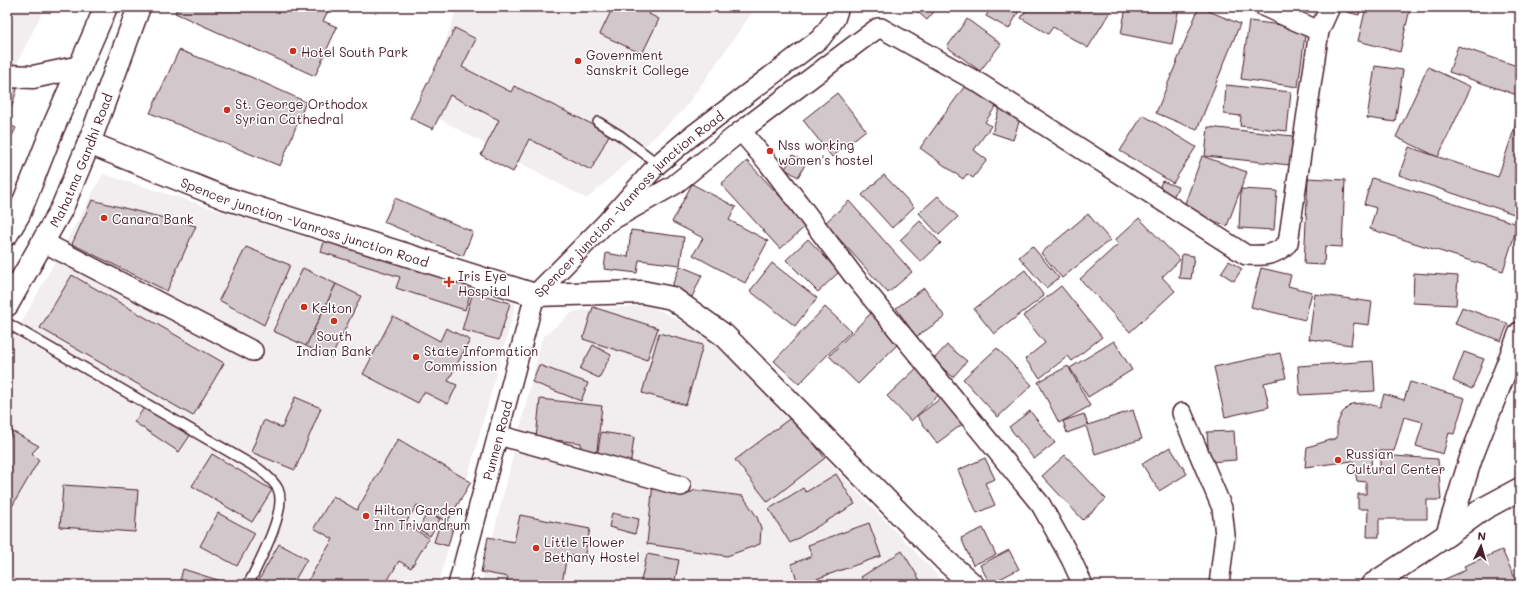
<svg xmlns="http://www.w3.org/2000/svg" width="1527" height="592" font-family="Mali,sans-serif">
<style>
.built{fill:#f2eeef}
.building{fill:#d2c7cb;stroke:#4a1f2b}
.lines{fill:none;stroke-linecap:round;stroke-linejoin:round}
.lane-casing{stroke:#4a1f2b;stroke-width:12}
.street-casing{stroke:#4a1f2b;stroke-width:22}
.secondary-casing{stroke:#4a1f2b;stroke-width:25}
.primary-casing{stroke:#4a1f2b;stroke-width:25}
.lane{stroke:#fff;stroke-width:9}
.street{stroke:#fff;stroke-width:19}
.secondary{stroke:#fff;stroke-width:22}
.primary{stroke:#fff;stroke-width:22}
.poi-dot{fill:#c8321e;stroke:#fff;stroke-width:1.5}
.labels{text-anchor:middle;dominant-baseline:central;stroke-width:3;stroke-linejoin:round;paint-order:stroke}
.poi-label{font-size:13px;fill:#4a1f2b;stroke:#fff;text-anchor:start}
.street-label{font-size:13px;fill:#4a1f2b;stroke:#fff}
</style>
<rect width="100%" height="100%" fill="#fff"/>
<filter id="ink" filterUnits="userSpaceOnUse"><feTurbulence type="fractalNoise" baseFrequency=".025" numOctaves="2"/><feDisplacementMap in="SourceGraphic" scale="8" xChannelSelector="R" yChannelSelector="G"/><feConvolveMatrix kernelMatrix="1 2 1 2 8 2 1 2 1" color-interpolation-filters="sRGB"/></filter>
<g filter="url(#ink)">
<!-- built -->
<g class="built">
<path d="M7 7H45L16 65 7 62Z"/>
<path d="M441 7H756L683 111 587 199 421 109 455 14Z"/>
<path d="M103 174 516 303 438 585H7V349Z"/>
<path d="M649 305 705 333 947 585H481L542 338 574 311Z"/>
</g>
<!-- building -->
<g class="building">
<path d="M178 7H320L328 11 323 21 337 27 315 76 175 13Z"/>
<path d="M613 7H652L649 14 659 19 642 54 600 34Z"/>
<path d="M912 7H938L927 20Z"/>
<path d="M991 7H1021L1009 29 986 16Z"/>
<path d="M1028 7H1113L1088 48 1053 27 1048 34 1021 18Z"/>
<path d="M1126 7H1179L1172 44 1121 34Z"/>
<path d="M1199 7 1240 24 1197 130 1156 113Z"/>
<path d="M1349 7H1361L1359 15 1347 12Z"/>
<path d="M1366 7H1403L1410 9 1400 52 1358 41Z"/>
<path d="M967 19 1001 44 980 71 947 47Z"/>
<path d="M1249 21 1306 28 1298 87 1241 79Z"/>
<path d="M455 28 476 39 462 67 511 92 514 86 610 133 591 170 529 139 513 172 481 155 499 120 450 95 433 129 410 118Z"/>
<path d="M1458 46 1520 67V96L1449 72Z"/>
<path d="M179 50 251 77 306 102 280 166 150 113Z"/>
<path d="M1375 66 1403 70 1395 122 1367 118Z"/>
<path d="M1428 67 1471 87 1438 157 1396 137Z"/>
<path d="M7 82 18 86 11 109 7 107Z"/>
<path d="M967 83 997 105 985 122 991 126 974 150 987 160 973 178 967 174 963 179 920 148Z"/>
<path d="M1226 85 1291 92 1287 131 1240 126 1241 116 1224 114Z"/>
<path d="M837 93 866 130 832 157 803 120Z"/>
<path d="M1000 106 1022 113 1013 140 992 133Z"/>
<path d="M1520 112V198L1514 214 1399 175 1409 147 1498 177Z"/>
<path d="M1143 115 1196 147 1173 183 1120 151Z"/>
<path d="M7 124 16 128 7 146Z"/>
<path d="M1208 127 1293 136 1290 165 1205 156Z"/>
<path d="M793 155 806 163 798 177 785 169Z"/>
<path d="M1202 156 1247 172 1227 226 1183 209Z"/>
<path d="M747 161 807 225 780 249 721 184Z"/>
<path d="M884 175 914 207 892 228 862 195Z"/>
<path d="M1308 178 1345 180 1342 247 1325 246 1324 265 1304 264Z"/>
<path d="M1372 178 1518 224 1503 271 1370 229 1376 208 1364 204Z"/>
<path d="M1162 181 1178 187 1172 200 1157 194Z"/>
<path d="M692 184 736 207 729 220 768 241 745 283 693 255 703 238 672 222Z"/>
<path d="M1241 189 1277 191 1274 230 1239 228Z"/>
<path d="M938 196 958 217 939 235 919 213Z"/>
<path d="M395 198 473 232 463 256 384 222Z"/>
<path d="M92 200 196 226 167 291 72 244Z"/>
<path d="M849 201 912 272 888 293 825 223Z"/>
<path d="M1088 214 1110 240 1062 278 1041 253Z"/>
<path d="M1139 218 1180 260 1162 277 1175 291 1130 332 1080 279 1118 244 1115 240Z"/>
<path d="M920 221 941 243 921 262 900 240Z"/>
<path d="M631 230 684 237 680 265 639 260 637 273 604 269 606 253 628 257Z"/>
<path d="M327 232 475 279 465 310 396 288 400 277 321 252Z"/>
<path d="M808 239 839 272 818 292 786 260Z"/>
<path d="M1032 246 1059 278 1046 288 1019 257Z"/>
<path d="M246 247 290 265 264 325 219 300Z"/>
<path d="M1182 254 1194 256 1191 279 1179 278Z"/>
<path d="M1229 261 1242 269 1234 281 1221 273Z"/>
<path d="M772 263 817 298 795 326 750 291Z"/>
<path d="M680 266 702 275 692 297 671 288Z"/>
<path d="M303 268 336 284 306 346 273 331Z"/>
<path d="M1261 268 1291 275 1288 286 1312 292 1305 320 1251 307Z"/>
<path d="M1025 270 1044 296 994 334 974 309Z"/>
<path d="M1414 273 1458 276 1456 305 1413 303Z"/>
<path d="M72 275 224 363 193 416 40 328Z"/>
<path d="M336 284 361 296 331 358 306 346Z"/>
<path d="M1061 286 1102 337 1072 361 1068 356 1040 378 1025 359 1045 343 1023 316Z"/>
<path d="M924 288 945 317 916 337 896 308Z"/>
<path d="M473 292 510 303 499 340 462 330Z"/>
<path d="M1315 294 1372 302 1369 325 1354 323 1351 345 1309 339Z"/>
<path d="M593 307 658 328 647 360 583 339Z"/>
<path d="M825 307 851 331 799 384 774 361Z"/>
<path d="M1462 307 1508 324 1501 341 1455 324Z"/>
<path d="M873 311 903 339 858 384 829 356Z"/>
<path d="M393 316 440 341 446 328 470 340 448 381 457 385 448 404 424 392 418 403 363 374Z"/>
<path d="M659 333 703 345 686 405 642 393Z"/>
<path d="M1114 341 1132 370 1088 397 1070 368Z"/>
<path d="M593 345 611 355 599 378 580 369Z"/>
<path d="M947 345 967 361 953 377 933 360Z"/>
<path d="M997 348 1032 385 998 417 963 379Z"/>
<path d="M1464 352 1484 359 1472 389 1453 381Z"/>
<path d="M1280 353 1286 378 1264 383 1269 407 1225 417 1214 367Z"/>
<path d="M1373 361 1375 391 1300 395 1298 366Z"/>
<path d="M921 364 945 389 911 421 887 396Z"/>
<path d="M539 365 588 383 581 401 532 382Z"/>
<path d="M1068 366 1090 406 1059 423 1038 382Z"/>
<path d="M1410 382 1465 398 1454 434 1449 433 1443 454 1416 446 1423 422 1404 417 1394 451H1372L1371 470H1380V455L1438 459 1441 500H1427V519H1379V537H1367L1368 509H1358V494H1366V482L1357 481 1353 461 1305 467 1307 447 1337 438V424L1342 413 1351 404 1364 403 1380 407 1384 394 1404 400Z"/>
<path d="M944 396 964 423 937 443 917 416Z"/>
<path d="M295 397 321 408 295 470 251 452 264 420 282 428Z"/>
<path d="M540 399 602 406 596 459 580 455 581 443 536 438Z"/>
<path d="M147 404 191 434 179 452 134 422Z"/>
<path d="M1133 410 1142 439 1095 454 1086 426 1067 433 1063 421 1084 414 1088 425Z"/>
<path d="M1030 411 1055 443 1034 459 1009 427Z"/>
<path d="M793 416 825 458 768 502 735 460Z"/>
<path d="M12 431 39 446 32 453 39 460 7 515V441L8 442Z"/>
<path d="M1234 431 1236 460 1209 462 1207 432Z"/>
<path d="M601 432 634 437 630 468 596 463Z"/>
<path d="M398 439 471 482 447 522 417 505 405 524 429 538 411 568 399 561 385 585H305L333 539 314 528 333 496 357 510Z"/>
<path d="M1170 447 1187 474 1159 491 1142 464Z"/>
<path d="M212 454 272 490 252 522 192 486Z"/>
<path d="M1065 455 1106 499 1083 520 1042 476Z"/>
<path d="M985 458 995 479 985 483 995 505 977 513 958 470Z"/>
<path d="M836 474 855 504 790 543 769 509 803 488 806 492Z"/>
<path d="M653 482 688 494 695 490 743 496 757 517 761 528 760 544 727 556 647 544Z"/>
<path d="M63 485 138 490 135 532 60 527Z"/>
<path d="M428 512 440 519 430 536 418 529Z"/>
<path d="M218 513 255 533 237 566 200 546Z"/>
<path d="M612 513 639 519 635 534 609 527Z"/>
<path d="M520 515 590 529 584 558 567 555 562 583 574 585H506L508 577 481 572 488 537 514 542Z"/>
<path d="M869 523 881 556 799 585 791 564 812 556 808 545Z"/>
<path d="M440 524 453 528 448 546 434 542Z"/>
<path d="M983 528 996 555 973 565 961 538Z"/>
<path d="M279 544 307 559 292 585H256Z"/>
<path d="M1009 550 1019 569 990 584 980 565Z"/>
<path d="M1502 550 1518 585H1431L1466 570 1464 566Z"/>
<path d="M902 551 920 580 911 585H866L861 577Z"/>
<path d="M647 554 679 560 674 585H640Z"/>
<path d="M183 569 208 577 235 585H179Z"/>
</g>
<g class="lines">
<defs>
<g id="lane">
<path d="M598 122 621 136 658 164"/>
<path d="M7 323 259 469C265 474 275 482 278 489 288 510 258 564 248 585"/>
</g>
<g id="street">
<path d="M1265 7 1319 31 1330 7"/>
<path d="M741 131 769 164 853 275 1041 505 1071 559 1083 585"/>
<path d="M605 224 674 185 741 131 860 41 878 28H881L979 83 1246 255C1263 256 1275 256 1288 243L1319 31"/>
<path d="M43 242 253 351"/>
<path d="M1182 413 1222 508 1225 535 1219 585"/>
<path d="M498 435 681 486"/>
<path id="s1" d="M458 585 535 295 605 224 658 164 689 138 821 38 835 19 839 7"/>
</g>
<g id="secondary">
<path d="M7 76 33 77 80 67"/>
<path id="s2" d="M89 143 225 198 535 295 642 292 672 298 725 336 946 561 973 585"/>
<path d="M1447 535 1471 458 1520 333"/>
<path d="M1372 585 1447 535 1483 509 1520 489"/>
</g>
<g id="primary">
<path d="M7 234 19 214 53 128 106 7"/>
<path id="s3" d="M7 305 62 208 89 143 139 7"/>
</g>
</defs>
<!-- lane casing -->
<use href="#lane" class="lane-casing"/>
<!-- street casing -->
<use href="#street" class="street-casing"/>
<!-- secondary casing -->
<use href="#secondary" class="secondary-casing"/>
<!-- primary casing -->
<use href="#primary" class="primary-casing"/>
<!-- lane -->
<use href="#lane" class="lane"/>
<!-- street -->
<use href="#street" class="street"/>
<!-- secondary -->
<use href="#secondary" class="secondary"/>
<!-- primary -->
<use href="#primary" class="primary"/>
</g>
</g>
<!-- markers -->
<g class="poi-dot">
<circle cx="293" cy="51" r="4"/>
<circle cx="578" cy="61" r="4"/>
<circle cx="227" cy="110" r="4"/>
<circle cx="770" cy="151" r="4"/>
<circle cx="104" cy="218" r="4"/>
<path d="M447 276h4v4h4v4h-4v4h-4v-4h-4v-4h4z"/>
<circle cx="304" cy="307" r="4"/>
<circle cx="334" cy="321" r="4"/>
<circle cx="416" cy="357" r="4"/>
<circle cx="1338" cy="460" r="4"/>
<circle cx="366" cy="516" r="4"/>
<circle cx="536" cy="548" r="4"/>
</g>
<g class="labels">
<!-- poi labels -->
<g class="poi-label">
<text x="301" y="51">Hotel South Park</text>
<text x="586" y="54">Government<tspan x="586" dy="15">Sanskrit College</tspan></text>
<text x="235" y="103">St. George Orthodox<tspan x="235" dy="15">Syrian Cathedral</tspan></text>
<text x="778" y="144">Nss working<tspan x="778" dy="15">women's hostel</tspan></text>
<text x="112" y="218">Canara Bank</text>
<text x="458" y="275">Iris Eye<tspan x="458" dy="15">Hospital</tspan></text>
<text x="312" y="307">Kelton</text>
<text x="334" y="335" text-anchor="middle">South<tspan x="334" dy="15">Indian Bank</tspan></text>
<text x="424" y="350">State Information<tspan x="424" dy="15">Commission</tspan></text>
<text x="1346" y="453">Russian<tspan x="1346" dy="15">Cultural Center</tspan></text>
<text x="374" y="509">Hilton Garden<tspan x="374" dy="15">Inn Trivandrum</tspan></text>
<text x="544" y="541">Little Flower<tspan x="544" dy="15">Bethany Hostel</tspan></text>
</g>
<!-- street labels -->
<g class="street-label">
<text stroke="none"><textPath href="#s3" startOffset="163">Mahatma Gandhi Road</textPath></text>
<text stroke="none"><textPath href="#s1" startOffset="431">Spencer junction -Vanross junction Road</textPath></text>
<text stroke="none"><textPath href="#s2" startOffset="230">Spencer junction -Vanross junction Road</textPath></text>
<text stroke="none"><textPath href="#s1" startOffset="150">Punnen Road</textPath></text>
</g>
</g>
<!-- margin -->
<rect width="1527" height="592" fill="none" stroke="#fff" stroke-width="24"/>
<rect x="12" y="12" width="1503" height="568" fill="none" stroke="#4a1f2b" stroke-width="1.5" filter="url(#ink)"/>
<!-- north arrow -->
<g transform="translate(1481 546) rotate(5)" stroke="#ffffff" stroke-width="3" paint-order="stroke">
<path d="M0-3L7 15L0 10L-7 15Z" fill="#4a1f2b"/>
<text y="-6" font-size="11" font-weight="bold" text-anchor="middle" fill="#4a1f2b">N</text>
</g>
</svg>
